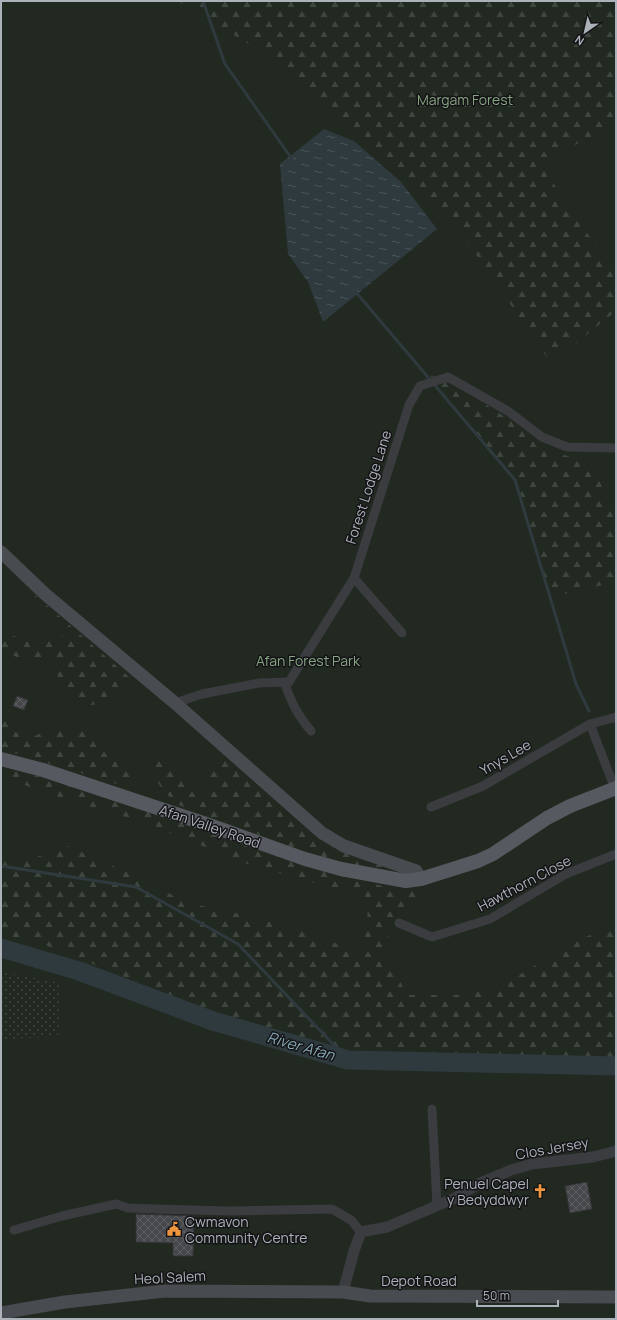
<svg xmlns="http://www.w3.org/2000/svg" width="617" height="1320" font-family="Manrope,sans-serif">
<style>
.green{fill:#212921}
.forest{fill:url(#forest-firs)}
.garden{fill:url(#garden-dots)}
.water{fill:url(#water-ripples)}
.lines{fill:none;stroke-linecap:round;stroke-linejoin:round}
.stream{stroke:#2f3a3f;stroke-width:3}
.river{stroke:#2f3a3f;stroke-width:19}
.building{fill:url(#building-cross-hatch);stroke:#333337}
.minor{stroke:#3a3c40;stroke-width:9}
.tertiary{stroke:#3a3c40;stroke-width:11}
.secondary{stroke:#484b50;stroke-width:13}
.primary{stroke:#56595f;stroke-width:14}
.labels{text-anchor:middle;dominant-baseline:central;stroke-width:3;stroke-linejoin:round;paint-order:stroke}
.park-label{font-size:14px;fill:#87a483;stroke:#141416}
.street-label{font-size:14px;fill:#acb2ba;stroke:#141416}
.poi-label{font-size:14px;fill:#acb2ba;stroke:#141416;text-anchor:end}
.water-label{font-size:15px;font-style:italic;fill:#84a6b4;stroke:#141416}
</style>
<defs>
<pattern id="forest-firs" width="22" height="20" patternUnits="userSpaceOnUse"><rect width="22" height="20" fill="#212921"/><path d="M5 1l3.5 6h-7zM16 11l3.5 6h-7z" fill="#3f463f"/></pattern>
<pattern id="garden-dots" width="8" height="8" patternUnits="userSpaceOnUse"><rect width="8" height="8" fill="#212921"/><path d="M2 2h.1M6 6h.1" fill="none" stroke="#3f463f" stroke-width="1.8" stroke-linecap="round"/></pattern>
<pattern id="water-ripples" width="26" height="14" patternUnits="userSpaceOnUse"><rect width="26" height="14" fill="#2f3a3f"/><path d="M2 4q2-2 4 0t4 0M15 11q2-2 4 0t4 0" fill="none" stroke="#4a5459"/></pattern>
<pattern id="building-cross-hatch" width="8" height="8" patternUnits="userSpaceOnUse"><rect width="8" height="8" fill="#46474b"/><path d="M0 0l8 8M0 8l8-8" fill="none" stroke="#5e5f63"/></pattern>
</defs>
<rect width="100%" height="100%" fill="#19191b"/>
<!-- green -->
<rect class="green" x="1" y="1" width="615" height="1318"/>
<!-- forest -->
<g class="forest">
<path d="M178 1H616V123L540 164 616 275V311L551 363 450 217 270 57Z"/>
<path d="M424 372 467 392 561 454 591 463 616 517V582L550 597 515 480Z"/>
<path d="M35 595 129 677 114 701 86 706 58 680 57 660 17 657 1 651V632L39 644 53 638 66 636 33 599Z"/>
<path d="M1 710 11 729 27 739 54 728 91 732 129 761 139 780 132 785H120L1 749Z"/>
<path d="M220 756 321 841 355 857 392 869 393 873C317 862 248 829 176 804 165 792 153 780 149 764L165 758 187 780 192 792 208 791 210 770Z"/>
<path d="M1 766 26 772 163 815 352 878 390 888 415 891 418 903 396 914 388 927 387 956 407 995H456L498 987 569 946 616 921V1058L504 1057 403 1053 352 1052 220 1015 35 941 1 935V856L31 859 68 846 129 873 188 903 235 913 309 932 358 953 367 930 368 898 244 863 144 822 74 802 1 777Z"/>
</g>
<!-- garden -->
<path class="garden" d="M8 973 61 983 58 1037 5 1039V1034L1 1036V975Z"/>
<!-- water -->
<path class="water" d="M324 129 354 141 401 182 437 229 323 322 308 282 288 254 280 164Z"/>
<g class="lines">
<!-- stream -->
<g class="stream">
<path d="M203 1 225 64 292 159"/>
<path d="M355 291 515 480 576 684 589 711"/>
<path d="M1 866 136 887 238 944 348 1060"/>
</g>
<!-- river -->
<path class="river" d="M1 948 79 971 213 1021 348 1060 616 1066"/>
</g>
<!-- building -->
<g class="building">
<path d="M17 696 28 700 24 710 13 706Z"/>
<path d="M587 1182 592 1209 570 1213 565 1186Z"/>
<path d="M136 1214 194 1216 193 1256H173V1243L136 1242Z"/>
</g>
<g class="lines">
<!-- minor -->
<g class="minor">
<path d="M354 578 402 633"/>
<path d="M284 682C292 703 296 713 311 731"/>
<path d="M175 703 202 694 259 683 289 682 354 578 409 405 420 386 448 377 508 411 542 437 567 447 616 448"/>
<path d="M590 724 615 789"/>
<path d="M431 807 483 786 590 724 616 717"/>
<path d="M399 923 432 937 490 919 566 874 616 854"/>
<path d="M432 1109 437 1206"/>
<path d="M14 1230 62 1216 116 1204 128 1208 157 1209 229 1211 332 1209 351 1220 361 1232"/>
</g>
<!-- tertiary -->
<path class="tertiary" d="M343 1292 354 1251 361 1232 387 1227 455 1198 480 1183 511 1170 532 1164 593 1157 616 1151"/>
<!-- secondary -->
<g class="secondary">
<path d="M1 552 45 594 175 703 322 833 344 846 416 871 421 879"/>
<path d="M1 1313 65 1302 165 1291 343 1292 370 1296 616 1297"/>
</g>
<!-- primary -->
<path class="primary" d="M1 759 43 770 212 826 305 859 341 869 406 881 421 879 478 861 493 854 547 818 570 806 616 788"/>
</g>
<!-- icons -->
<defs>
<symbol id="church-bare" viewBox="-9 -9 18 18"><path d="M-1.2-6h2.4v3.5h3.3v2.4h-3.3V6h-2.4V-.1h-3.3v-2.4h3.3Z" fill="#ed943e" stroke="#141416" stroke-width="2.5" paint-order="stroke"/></symbol>
<symbol id="civic-bare" viewBox="-9 -9 18 18"><path d="M-.6-6.5H3V-4.5H.6V-3L4-1V1h2V6H-6V1h2V-1L-.6-3ZM-1.2 2.5V6h2.4V2.5Z" fill="#ed943e" stroke="#141416" stroke-width="2.5" paint-order="stroke"/></symbol>
</defs>
<g fill-rule="evenodd">
<use href="#church-bare" x="530" y="1181" width="20" height="20"/>
<use href="#civic-bare" x="164" y="1219" width="20" height="20"/>
</g>
<g class="labels">
<!-- park labels -->
<g class="park-label">
<text x="465" y="99">Margam Forest</text>
<text x="308" y="660">Afan Forest Park</text>
</g>
<!-- street labels -->
<g class="street-label">
<text transform="translate(368 487) rotate(-72)">Forest Lodge Lane</text>
<text transform="translate(505 757) rotate(-30)">Ynys Lee</text>
<text transform="translate(210 826) rotate(19)">Afan Valley Road</text>
<text transform="translate(524 883) rotate(-28)">Hawthorn Close</text>
<text transform="translate(552 1148) rotate(-10)">Clos Jersey</text>
<text transform="translate(170 1277) rotate(-3)">Heol Salem</text>
<text x="419" y="1280">Depot Road</text>
</g>
<!-- poi labels -->
<g class="poi-label">
<text x="529" y="1183">Penuel Capel<tspan x="529" dy="16">y Bedyddwyr</tspan></text>
<text x="185" y="1221" text-anchor="start">Cwmavon<tspan x="185" dy="16">Community Centre</tspan></text>
</g>
<!-- water labels -->
<g class="water-label">
<text transform="translate(301 1046) rotate(16)">River Afan</text>
</g>
</g>
<!-- border -->
<rect width="617" height="1320" fill="none" stroke="#acb2ba" stroke-width="4"/>
<!-- north arrow -->
<g transform="translate(585 32) rotate(214)" stroke="#141416" stroke-width="3" paint-order="stroke">
<path d="M0-3L7 15L0 10L-7 15Z" fill="#acb2ba"/>
<text y="-6" font-size="11" font-weight="bold" text-anchor="middle" fill="#acb2ba">N</text>
</g>
<!-- scale -->
<path d="M477 1300v6h81v-6" fill="none" stroke="#acb2ba" stroke-width="2"/>
<text x="483" y="1300" font-size="12" fill="#acb2ba" stroke="#141416" stroke-width="3" paint-order="stroke">50 m</text>
</svg>
